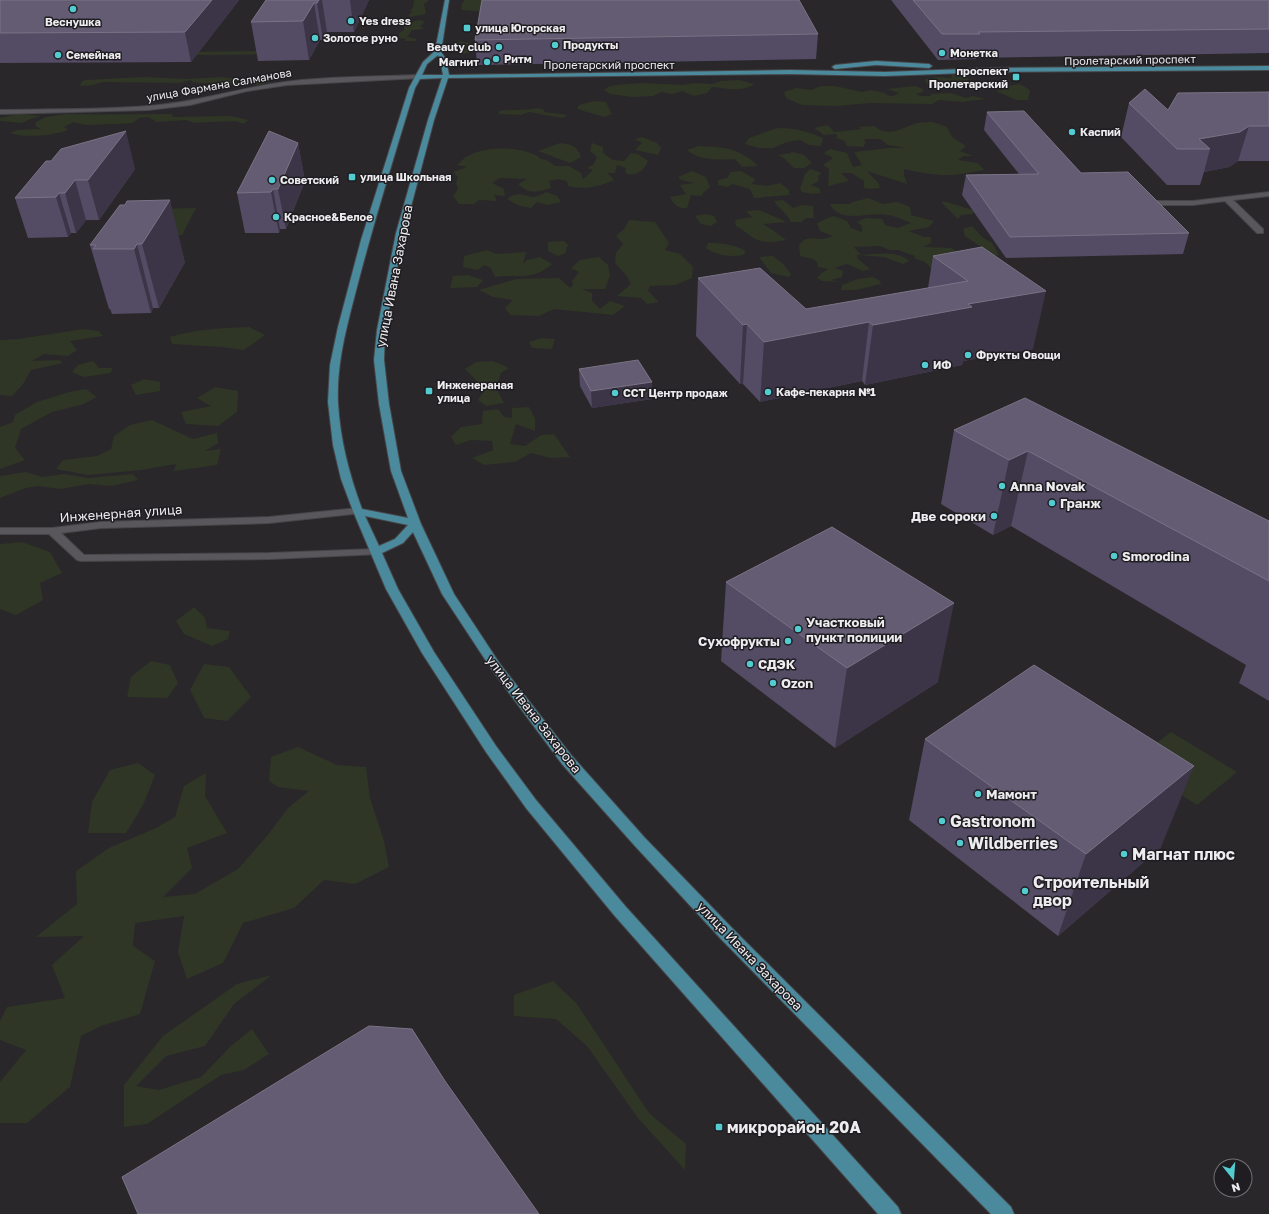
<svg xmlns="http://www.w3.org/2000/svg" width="1269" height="1214" font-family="'Golos Text',sans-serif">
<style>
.green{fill:#2f3626}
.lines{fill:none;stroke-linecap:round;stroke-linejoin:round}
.minor-casing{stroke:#464548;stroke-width:2}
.major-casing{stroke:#464548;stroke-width:2}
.minor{fill:#59575b;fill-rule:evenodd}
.major{fill:#4b8a9c;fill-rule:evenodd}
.wall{fill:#544b64}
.shaded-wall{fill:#3c3547}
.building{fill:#645c73;stroke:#7a7386}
.poi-dot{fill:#52ccd0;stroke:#1f1d21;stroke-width:1.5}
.labels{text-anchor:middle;stroke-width:3;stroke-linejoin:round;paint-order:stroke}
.far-poi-label{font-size:11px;font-weight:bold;fill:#edecee;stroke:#1f1d21;text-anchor:start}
.far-street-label{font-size:11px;fill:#edecee;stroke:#1f1d21}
.street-label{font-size:13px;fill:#edecee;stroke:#1f1d21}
.poi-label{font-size:13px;font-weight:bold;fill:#edecee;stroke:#1f1d21;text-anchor:start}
.near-poi-label{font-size:16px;font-weight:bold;fill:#edecee;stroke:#1f1d21;text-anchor:start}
</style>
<rect width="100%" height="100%" fill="#29272a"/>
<g class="green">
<path d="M414 0H429L424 4 426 14 411 17 408 16 412 12 410 10 413 8Z"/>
<path d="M465 0H488L486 12 462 10 461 5Z"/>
<path d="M419 20 425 22 420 26 424 29 412 30 407 37 417 39 416 41H404L407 39 399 38V33L404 30C404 22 412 22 419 20Z"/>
<path d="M460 41 469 43 474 46 472 52 461 54 454 52 451 44Z"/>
<path d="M315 50 312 54 118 56 121 53Z"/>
<path d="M952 75H963L970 80 952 89 935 87 926 83 925 79 936 77 951 78Z"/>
<path d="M146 77 187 79 220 77 273 82 256 85 201 83 192 82 191 80 179 83 102 82 93 85 80 86 82 81 86 80Z"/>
<path d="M739 80 754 84C743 93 724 88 712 87L707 93 694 96 682 91 672 94 661 92 653 96 632 97 610 94 604 90 610 86 626 84 642 83 683 85 694 83 712 84 721 81Z"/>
<path d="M1020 84 1030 90 1028 100H1016L996 91 1007 86Z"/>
<path d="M821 86H835L862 92 870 90 885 93 887 95 893 96 899 93 887 89 915 86 923 89V92L916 94 920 96H930L932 94 951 93 966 98 973 96 986 99 962 102 939 100 932 104 870 103 836 106 802 105 786 98 784 92 796 88 811 90Z"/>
<path d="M594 101 606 102 612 114 604 117 577 109 579 105Z"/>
<path d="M538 108 545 110 543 112 568 115 562 118 529 112 521 115 499 114V111C512 109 524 111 538 108Z"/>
<path d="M19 114 41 116 30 119 22 123 0 121V118Z"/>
<path d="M66 114C102 115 137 114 172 114L173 117 231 116 248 120 244 124 235 121 194 123 186 120 157 122 148 117 139 118 133 123 115 124 85 125 73 122 64 127 68 130C52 136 26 138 10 133L18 130 41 129 35 126 36 122 46 117Z"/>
<path d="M933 122 947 127 952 137 966 146 960 151 973 156H963L958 160 978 163 984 170C971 172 955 176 941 175 928 174 916 172 904 169V175L907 184 867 171 879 184 880 188 870 189 864 188V181L851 173H841L849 181 828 186 829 169 823 165 833 158 824 153 830 149 847 153 853 167 862 165 854 152 889 148H906L888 145 880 139H863L866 142 863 147 846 146 845 141 836 138 837 134 824 135 814 128 828 125 834 132 862 129 858 127 874 126C889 138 901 128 917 123 922 122 928 122 933 122Z"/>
<path d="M777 128C794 128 807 131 823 138L821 146 809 145 800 140 787 142 773 148H759L745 144 749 138Z"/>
<path d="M642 137 657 143 661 148 658 155 635 150 642 143 635 139Z"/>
<path d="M560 143C571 144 577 146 581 157L570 163 538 151Z"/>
<path d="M592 143 603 147V153L613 160 624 161 631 153 638 154 648 161C645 170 635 178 625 173L626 168 617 165 615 173H608L614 180C599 187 584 190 568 186L567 181 558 179 549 181 551 188C537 192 530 195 518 184L527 179 500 178 492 183 504 189 505 196 494 195 497 201 479 200 474 204H459L453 196 458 189 456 183 458 177 453 172 467 167 457 165C461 161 466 156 472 154 488 146 528 146 541 159L547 160 555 166H569L581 173 583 179 593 170 587 168 594 164 597 157 590 151Z"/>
<path d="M699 146C723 147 740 148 758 166L742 167 735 159C719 160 700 161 687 150Z"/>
<path d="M789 151 804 155 812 163 804 168H794L785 159 778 155 792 153Z"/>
<path d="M810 169 822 173 818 176 819 181 811 185 819 188 821 193 812 194 802 192 800 189 805 174Z"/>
<path d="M692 171 706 177 710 187 703 193 702 196 691 195 687 208C678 209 674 205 670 197L686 194 680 185 694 183 681 180 678 177Z"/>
<path d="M741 171 755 179 752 184 767 186 780 183 789 190V195L754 198 750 189 732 184 728 187 718 185V180L727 178 731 172Z"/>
<path d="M546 192 557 196 561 202 547 205 537 202 531 208 517 205 507 199C517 191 522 195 533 197 537 197 542 194 546 192Z"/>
<path d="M868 198 883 204 897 202 910 207 911 215 934 221 929 227 909 231 924 237H931V243L923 247 951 248 962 254 937 274 925 262 914 258 915 256 898 250H890L880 246 854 247 861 255C876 254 897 250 909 261L903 264 884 257 857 255 858 259 870 269 863 271 847 264 834 268 843 271 842 277 831 280 840 282 822 281 817 278 823 272 828 269 818 267 817 262 813 259 800 256 799 245C805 237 810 238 820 239 824 239 829 237 833 236L820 231 817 223 833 216 847 221 851 228 862 232V226L857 222 866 218 882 219 885 225 898 228 911 223C904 220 895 216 888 215 869 211 840 225 830 204H849L853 202Z"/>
<path d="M783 200 793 208 802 205 813 206 814 218H806L801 222H791C787 213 779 209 774 201Z"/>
<path d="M943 201 973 210V214L961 215 958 219 942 203Z"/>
<path d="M196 208 182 235 136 236 151 209Z"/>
<path d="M759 210 787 222 763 224 774 231 786 240C774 242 762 244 752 237 745 232 744 230 736 226L735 220 752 217 746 211Z"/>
<path d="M705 214 714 216 717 222 711 226 701 224 695 216Z"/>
<path d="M629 220 655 222 669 243 665 250 680 254 693 267 692 278 675 285 650 286 648 291 659 302 647 304 641 298 617 296 631 284 626 275 615 263 616 253 623 244 616 236 624 229Z"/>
<path d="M972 226 982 237 992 243 999 255 985 258 974 255 981 247 965 236 963 229Z"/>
<path d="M564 241 568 245 565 253 558 256 548 251V242Z"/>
<path d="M708 243C721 243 734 244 746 251L743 255C729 257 718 256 706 248Z"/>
<path d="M487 250 496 254 526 252 523 264 527 260 540 257 552 264C533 281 519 274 495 277L491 268 484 265 478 270 463 267 464 256Z"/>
<path d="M773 256 783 264 791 274 789 277 771 273 759 257Z"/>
<path d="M599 257 608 265 610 275 605 289H582L592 293V301L600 309 610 301 625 306 613 315 554 309 539 316 510 315 505 308 513 300 493 297 479 290 516 279 559 278 570 288 573 285 572 281 579 272 571 268 580 260Z"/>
<path d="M468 275 483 280 477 287 450 288 453 276Z"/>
<path d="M873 277 880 281 881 284 856 290H841L842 285 858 279Z"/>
<path d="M249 327 265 335 244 350 222 347 172 344 170 337C196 329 222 328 249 327Z"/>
<path d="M83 329 99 331 103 336 70 341 77 350 68 356 44 354 32 361 59 360 63 363 31 370 23 384 12 396 0 395V340L19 339Z"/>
<path d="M542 338 555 339 552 349 532 348 529 342Z"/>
<path d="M93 361 99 368H113L110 373 84 377 72 372 78 365Z"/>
<path d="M493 361 509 368 501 373 496 388 504 403 486 406 478 400 485 389 465 369 476 362Z"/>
<path d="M144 379 160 382V391L136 395 131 385Z"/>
<path d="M215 387 238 391 237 412 218 426 186 424 181 412 211 406 197 398Z"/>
<path d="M86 389 97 397 81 405 52 412 21 429 15 448 25 460 0 469V427L13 422 15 415 37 402 69 392Z"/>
<path d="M529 407 535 418V431L516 424 510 444 525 446 541 435 554 434 570 457 551 458 531 453 515 462 484 465 472 458 493 450 492 441 471 440 456 445 451 437 461 427 482 424 483 411 498 409 504 417 512 418V408Z"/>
<path d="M152 420 193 439 217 433 218 443 205 451 221 449 217 465 174 471 176 464 141 470 88 475 56 469 63 460 97 456 111 449 114 436 130 425Z"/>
<path d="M26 472 42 477 64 474 89 478 133 474 138 480 111 486 88 484 61 489 38 486 26 488 0 498V476Z"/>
<path d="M22 542 50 552 62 573 40 583 43 600 16 615 0 609V544Z"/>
<path d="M194 607 205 618 207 628 230 631 228 639 212 646 184 634 176 621Z"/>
<path d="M151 661 170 665 178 683 167 698 127 697 131 677Z"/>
<path d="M204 664 229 667 251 697 227 721 204 718 190 690Z"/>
<path d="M1171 732 1237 772 1197 805 1131 763Z"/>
<path d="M298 747 337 765 366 767 370 798 384 841 389 867 355 884 324 880 294 908 243 923 223 963 187 979 178 952 184 916 135 923 133 946 155 961 140 1014 101 1026 81 1036 70 1087 27 1123H0V1082L26 1050 0 1040V1021L7 1007 65 998 52 965 84 936 36 937 77 904 76 871 109 848 156 828 175 817 184 786 206 773 205 796 227 833 187 848 192 868 163 897 195 894 238 869 267 836 288 808 309 791 278 787 269 781 271 757Z"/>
<path d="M138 763 155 775 143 805 126 833H88L92 802 110 770Z"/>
<path d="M272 975 234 1004 205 1046 166 1056 136 1086 159 1090 201 1077 231 1046 252 1029 269 1054 244 1070 221 1075 147 1124 124 1127V1085L163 1036 237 984Z"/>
<path d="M553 981 577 1004 649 1113 686 1144 685 1170 638 1118 587 1046 556 1019 514 1016V995Z"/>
</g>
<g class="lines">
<g class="minor-casing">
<g id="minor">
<path d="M418 75 420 76V78L287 85 247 91 190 105 148 110 0 114V110C49 109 99 110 148 106 195 103 239 88 285 82 329 76 374 77 418 75Z"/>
<path d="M1269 192V196L1233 200 1263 229V233H1257L1225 201 1193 205H1154L1150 203 1154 201H1193Z"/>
<path d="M358 508 362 509 363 511 362 513 269 523 101 528 61 533 84 555 270 553 376 549 380 550 382 552 380 554 270 559 81 561 77 560 49 534H0V528H52L101 522 269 517Z"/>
</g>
</g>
<g class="major-casing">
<g id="major">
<path d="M445 0H449L441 52 446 59 449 75 790 70 885 72 992 68 1269 66V70L992 72 885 76 790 74 448 78 434 120 404 233 385 330 384 360 389 404 401 471 421 524 454 594 500 664 572 756 645 838 733 929 1011 1207 1014 1214H991L721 939 635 846 562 764 492 670 442 594 413 532 403 543 382 553 398 589 434 652 496 746 536 800 626 907 898 1207 901 1214H878L614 915 526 808 486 752 422 653 386 589 353 511 341 479 333 445 328 402 330 365 338 327 361 240 409 88 423 62 435 51ZM438 55 440 59 443 75H422L427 64ZM442 78 428 120 396 233 377 330 374 360 379 404 391 471 408 518 362 509C349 474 340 439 338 403 336 362 348 322 358 283 375 218 395 153 415 88L420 79ZM365 516 408 525 395 539 379 546Z"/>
<path d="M876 61 929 64 932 66 929 68 876 65 835 69 832 67 835 65Z"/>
</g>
</g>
<use href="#minor" class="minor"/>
<use href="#major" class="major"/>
</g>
<g class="wall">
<path d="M0 0H239L191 62 0 63Z"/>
<path d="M266 0H369L354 32H327L323 40H320L309 60 258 61 251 22Z"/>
<path d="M891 0H1269V53L976 58V59L938 60Z"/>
<path d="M818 34 816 59 477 65 475 40Z"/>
<path d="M1269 92V161H1238L1229 167 1204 172 1200 185H1167L1121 137 1129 103 1168 110Z"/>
<path d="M987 112 1081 173 1189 233 1183 254 1006 258 962 195 966 175 1019 174 984 130Z"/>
<path d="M298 143 305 181 286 229H280L279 233H245L237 193Z"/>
<path d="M51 161 135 169 99 220H86L76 233H71L68 237 28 238 15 198Z"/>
<path d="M120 205 185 262 159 308H153L151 313 112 314 110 309H109L90 245Z"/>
<path d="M982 247 1033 349 963 361 962 365 865 385 862 381 760 402 743 384H740L696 336 698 278 806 309 928 288 933 256Z"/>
<path d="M579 369 652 382V399L592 408 580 386Z"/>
<path d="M954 430 1269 521V701L1239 683 1246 665 1011 526 993 535 941 504Z"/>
<path d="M726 582 938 682 835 748 721 661Z"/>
<path d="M925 739 1161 847 1058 936 909 820Z"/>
</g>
<g class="shaded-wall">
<path d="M212 0H239L191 62 185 32Z"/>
<path d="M319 0H322L327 32 323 40 317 3Z"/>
<path d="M350 0H369L354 32Z"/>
<path d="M314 3 320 40 309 60 303 21Z"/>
<path d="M1249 126 1238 161 1229 167 1204 172 1210 149 1199 139Z"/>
<path d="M126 131 135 169 99 220 88 180Z"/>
<path d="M298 143 305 181 286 229 278 189Z"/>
<path d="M75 180 86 220 76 233 65 193Z"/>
<path d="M273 189 280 229 279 233 271 192Z"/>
<path d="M59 193 71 233 68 237 56 197Z"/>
<path d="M170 200 185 262 159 308 142 244Z"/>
<path d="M137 244 153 308 151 313 134 249Z"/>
<path d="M1046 291 1033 349 963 361 962 365 865 385 873 325 968 304Z"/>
<path d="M869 322 862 381 760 402 764 342Z"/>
<path d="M747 324 743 384H740L743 325Z"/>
<path d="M652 382V399L592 408 591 391Z"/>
<path d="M1028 451 1011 526 993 535 1009 460Z"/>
<path d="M954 603 938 682 835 748 847 668Z"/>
<path d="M1194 766 1161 847 1058 936 1086 854Z"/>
</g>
<g class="building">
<path d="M0 0H212L185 32 0 33Z"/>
<path d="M266 0H319L317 3H314L303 21 251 22Z"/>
<path d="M482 0H799L818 34 475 40Z"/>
<path d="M913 0H1269V29L978 32 980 34H942Z"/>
<path d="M1145 89 1168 110 1178 93 1269 92V126H1249L1240 132 1199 139 1210 149H1177L1129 103Z"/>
<path d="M1024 111 1081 173 1128 172 1189 233 1010 237 966 175 1039 174 987 112Z"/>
<path d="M126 131 88 180H75L65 193H59L56 197 15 198 46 161H51L61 149Z"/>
<path d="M269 131 298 143 278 189H273L271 192 237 193Z"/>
<path d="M170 200 142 244H137L134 249H93L96 245H90L120 205H125L127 201Z"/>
<path d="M982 247 1046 291 968 304 972 307 873 325 869 322 764 342 747 324 743 325 698 278 760 268 806 309 968 281 933 256Z"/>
<path d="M638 360 652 382 591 391 579 369Z"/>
<path d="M1025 398 1269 521V581L1028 451 1009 460 954 430Z"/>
<path d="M832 527 954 603 847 668 726 582Z"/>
<path d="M1034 665 1194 766 1086 854 925 739Z"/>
<path d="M369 1026 412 1029 445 1081 539 1214H138L122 1177Z"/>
</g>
<g class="poi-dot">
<circle cx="73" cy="9" r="4"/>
<circle cx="351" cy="21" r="4"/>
<rect x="463" y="24" width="8" height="8" rx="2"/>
<circle cx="315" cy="38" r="4"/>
<circle cx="555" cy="45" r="4"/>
<circle cx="499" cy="47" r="4"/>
<circle cx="942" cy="53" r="4"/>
<circle cx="58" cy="55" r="4"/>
<circle cx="496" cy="59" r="4"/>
<circle cx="487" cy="62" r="4"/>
<rect x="1012" y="73" width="8" height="8" rx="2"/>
<circle cx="1072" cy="132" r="4"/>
<rect x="348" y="173" width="8" height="8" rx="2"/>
<circle cx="272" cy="180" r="4"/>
<circle cx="276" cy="217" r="4"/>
<circle cx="968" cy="355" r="4"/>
<circle cx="925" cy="365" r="4"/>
<rect x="425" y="387" width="8" height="8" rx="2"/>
<circle cx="768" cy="392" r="4"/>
<circle cx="615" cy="393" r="4"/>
<circle cx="1002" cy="486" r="4"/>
<circle cx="1052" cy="503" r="4"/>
<circle cx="994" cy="516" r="4"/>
<circle cx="1114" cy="556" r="4"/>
<circle cx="798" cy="629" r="4"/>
<circle cx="788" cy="641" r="4"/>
<circle cx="750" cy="664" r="4"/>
<circle cx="773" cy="683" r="4"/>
<circle cx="978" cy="794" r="4"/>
<circle cx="942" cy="821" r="4"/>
<circle cx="960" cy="843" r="4"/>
<circle cx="1124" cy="854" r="4"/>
<circle cx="1025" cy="891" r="4"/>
<rect x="715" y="1123" width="8" height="8" rx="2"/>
</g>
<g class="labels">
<g class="far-poi-label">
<text x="359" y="25">Yes dress</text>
<text x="73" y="26" text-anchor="middle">Веснушка</text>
<text x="475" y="32">улица Югорская</text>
<text x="323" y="42">Золотое руно</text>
<text x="563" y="49">Продукты</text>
<text x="491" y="51" text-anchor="end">Beauty club</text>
<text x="950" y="57">Монетка</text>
<text x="66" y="59">Семейная</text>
<text x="504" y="63">Ритм</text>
<text x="479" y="66" text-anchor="end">Магнит</text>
<text x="1008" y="75" text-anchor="end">проспект<tspan x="1008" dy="13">Пролетарский</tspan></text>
<text x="1080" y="136">Каспий</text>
<text x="360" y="181">улица Школьная</text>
<text x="280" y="184">Советский</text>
<text x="284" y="221">Красное&amp;Белое</text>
<text x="976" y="359">Фрукты Овощи</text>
<text x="933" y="369">ИФ</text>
<text x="437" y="389">Инженераная<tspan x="437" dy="13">улица</tspan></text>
<text x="776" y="396">Кафе-пекарня №1</text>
<text x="623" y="397">CCТ Центр продаж</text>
</g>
<g class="far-street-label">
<text transform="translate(1130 60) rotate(-1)" y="4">Пролетарский проспект</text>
<text x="609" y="69">Пролетарский проспект</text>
<text transform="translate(219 85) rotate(-10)" y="4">улица Фармана Салманова</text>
</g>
<g class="street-label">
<text transform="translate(394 276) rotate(-79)" y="5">улица Ивана Захарова</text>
<text transform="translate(121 513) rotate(-4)" y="5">Инженерная улица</text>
<text transform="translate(534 714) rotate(52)" y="5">улица Ивана Захарова</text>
<text transform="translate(750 956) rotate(46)" y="5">улица Ивана Захарова</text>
</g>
<g class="poi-label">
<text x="1010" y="491">Anna Novak</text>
<text x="1060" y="508">Гранж</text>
<text x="986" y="521" text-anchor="end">Две сороки</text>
<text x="1122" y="561">Smorodina</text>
<text x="806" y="627">Участковый<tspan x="806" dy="15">пункт полиции</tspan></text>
<text x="780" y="646" text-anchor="end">Сухофрукты</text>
<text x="758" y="669">СДЭК</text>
<text x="781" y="688">Ozon</text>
<text x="986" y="799">Мамонт</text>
</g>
<g class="near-poi-label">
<text x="950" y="827">Gastronom</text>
<text x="968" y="849">Wildberries</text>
<text x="1132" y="860">Магнат плюс</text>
<text x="1033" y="888">Строительный<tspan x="1033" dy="18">двор</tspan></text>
<text x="727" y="1133">микрорайон 20А</text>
</g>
</g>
<g transform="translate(1233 1178) rotate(163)"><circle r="19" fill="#1f1d21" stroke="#717073"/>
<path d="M0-3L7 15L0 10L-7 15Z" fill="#52ccd0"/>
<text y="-6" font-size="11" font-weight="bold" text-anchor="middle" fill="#edecee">N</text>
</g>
</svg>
